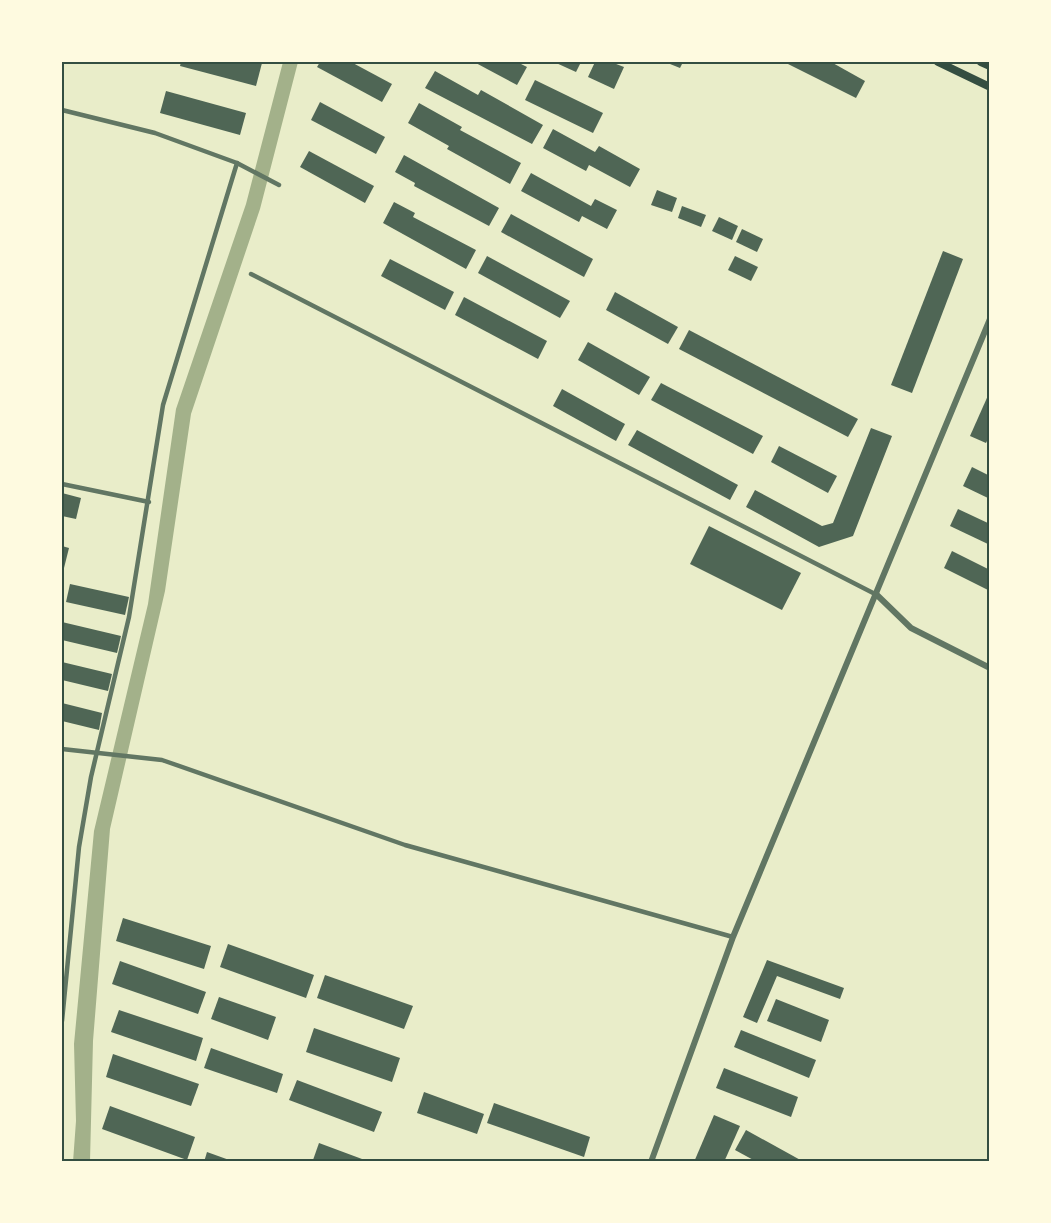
<svg xmlns="http://www.w3.org/2000/svg" width="1051" height="1223" font-family="'Public Sans',sans-serif">
<style>
.water{fill:#a3b18a}
.building{fill:#4f6655}
.lines{fill:none;stroke-linecap:round;stroke-linejoin:round}
.service{stroke:#617663;stroke-width:2}
.minor{stroke:#617663;stroke-width:4.5}
.tertiary{stroke:#617663;stroke-width:6}
.primary{stroke:#344e41;stroke-width:8}
.neatline{fill:none;stroke:#344e41;stroke-width:2}
</style>
<rect width="100%" height="100%" fill="#e9edc9"/>
<path class="water" d="M283 62H298L260 209 191 414 165 591 110 829 93 1041 90 1161 73 1162 76 1121 74 1044 94 831 148 604 176 409 246 204Z"/>
<g class="building">
<path d="M181 62H256L262 63 256 86 180 66Z"/>
<path d="M320 62H351L392 84 382 102 317 67Z"/>
<path d="M474 62H517L527 67 517 85Z"/>
<path d="M554 62H581L576 72Z"/>
<path d="M595 62H611L624 67 614 89 588 77Z"/>
<path d="M665 62H683L680 68Z"/>
<path d="M784 62H831L865 81 856 98Z"/>
<path d="M435 71 478 95 481 90 543 125 532 144 425 88Z"/>
<path d="M535 80 603 113 593 133 525 100Z"/>
<path d="M166 91 246 113 240 135 160 113Z"/>
<path d="M320 102 385 137 376 154 311 120Z"/>
<path d="M419 103 462 127 460 130 521 163 510 184 447 149 449 146 408 123Z"/>
<path d="M553 129 595 152 599 146 640 169 630 187 589 165 586 171 543 148Z"/>
<path d="M309 151 374 186 365 203 300 167Z"/>
<path d="M404 155 499 208 489 226 414 186 415 183 395 172Z"/>
<path d="M531 173 591 206 595 199 617 210 607 229 582 216 579 222 521 191Z"/>
<path d="M657 190 677 198 672 212 651 205Z"/>
<path d="M394 202 415 213 413 217 476 250 466 269 383 223Z"/>
<path d="M682 206 706 215 701 227 678 218Z"/>
<path d="M511 214 593 259 584 277 501 232Z"/>
<path d="M719 217 738 226 732 240 712 231Z"/>
<path d="M742 229 763 239 757 252 736 242Z"/>
<path d="M943 251 963 259 912 393 891 385Z"/>
<path d="M487 256 570 301 560 318 478 273Z"/>
<path d="M735 256 758 267 751 281 728 270Z"/>
<path d="M390 259 454 292 445 310 381 276Z"/>
<path d="M615 292 678 327 668 344 606 310Z"/>
<path d="M464 297 547 341 538 359 455 315Z"/>
<path d="M689 330 858 419 848 437 679 349Z"/>
<path d="M588 342 650 377 639 395 578 360Z"/>
<path d="M661 383 763 436 753 454 651 400Z"/>
<path d="M562 389 625 424 616 441 553 406Z"/>
<path d="M990 391V435L986 443 970 436Z"/>
<path d="M871 428 892 436 853 536 819 547 746 507 755 490 822 526 833 523Z"/>
<path d="M637 430 738 485 730 500 628 445Z"/>
<path d="M779 446 837 476 828 493 771 462Z"/>
<path d="M972 467 990 476V499L963 486Z"/>
<path d="M62 493 81 498 76 519 62 516Z"/>
<path d="M958 509 990 524V545L950 526Z"/>
<path d="M709 526 801 573 782 610 690 564Z"/>
<path d="M62 546 69 548 64 568 62 567Z"/>
<path d="M952 551 990 570V591L944 568Z"/>
<path d="M70 584 129 597 125 615 66 602Z"/>
<path d="M62 622 121 636 117 653 62 640Z"/>
<path d="M62 662 112 674 108 691 62 680Z"/>
<path d="M62 703 102 713 99 730 62 721Z"/>
<path d="M123 918 211 946 204 969 116 941Z"/>
<path d="M228 944 314 975 306 998 220 967Z"/>
<path d="M767 960 844 988 840 999 777 976 757 1023 743 1017Z"/>
<path d="M120 961 206 992 198 1014 112 984Z"/>
<path d="M325 975 413 1006 404 1029 317 998Z"/>
<path d="M219 997 276 1017 268 1040 211 1019Z"/>
<path d="M776 999 829 1020 821 1042 767 1021Z"/>
<path d="M119 1010 203 1038 196 1061 111 1032Z"/>
<path d="M314 1028 400 1058 392 1082 306 1052Z"/>
<path d="M741 1030 816 1060 809 1078 734 1047Z"/>
<path d="M211 1048 283 1074 277 1093 204 1068Z"/>
<path d="M113 1054 199 1084 191 1106 106 1077Z"/>
<path d="M724 1068 798 1097 791 1117 716 1088Z"/>
<path d="M297 1080 382 1112 374 1132 289 1100Z"/>
<path d="M424 1092 484 1114 477 1134 417 1113Z"/>
<path d="M494 1103 590 1137 584 1157 487 1123Z"/>
<path d="M110 1106 195 1137 187 1160 102 1129Z"/>
<path d="M714 1115 740 1126 724 1162H694Z"/>
<path d="M746 1130 804 1162H757L735 1150Z"/>
<path d="M319 1143 362 1159 361 1162 313 1160Z"/>
<path d="M207 1152 232 1161V1162H204Z"/>
</g>
<g class="lines">
<path class="service" d="M543 63 544 62"/>
<g class="minor">
<path d="M62 110 155 133 237 163 279 185"/>
<path d="M251 274 877 595"/>
<path d="M62 484 149 502"/>
<path d="M62 749 162 760 405 845 733 937"/>
<path d="M62 1021 79 847 91 777 129 617 163 405 237 163"/>
</g>
<g class="tertiary">
<path d="M877 595 911 628 990 668"/>
<path d="M651 1162 733 937 990 319"/>
</g>
<g class="primary">
<path d="M938 62 990 87"/>
<path d="M981 62 990 66"/>
</g>
</g>
<rect width="1051" height="1223" fill="none" stroke="#fefae0" stroke-width="126"/>
<rect x="63" y="63" width="925" height="1097" class="neatline"/>
</svg>
